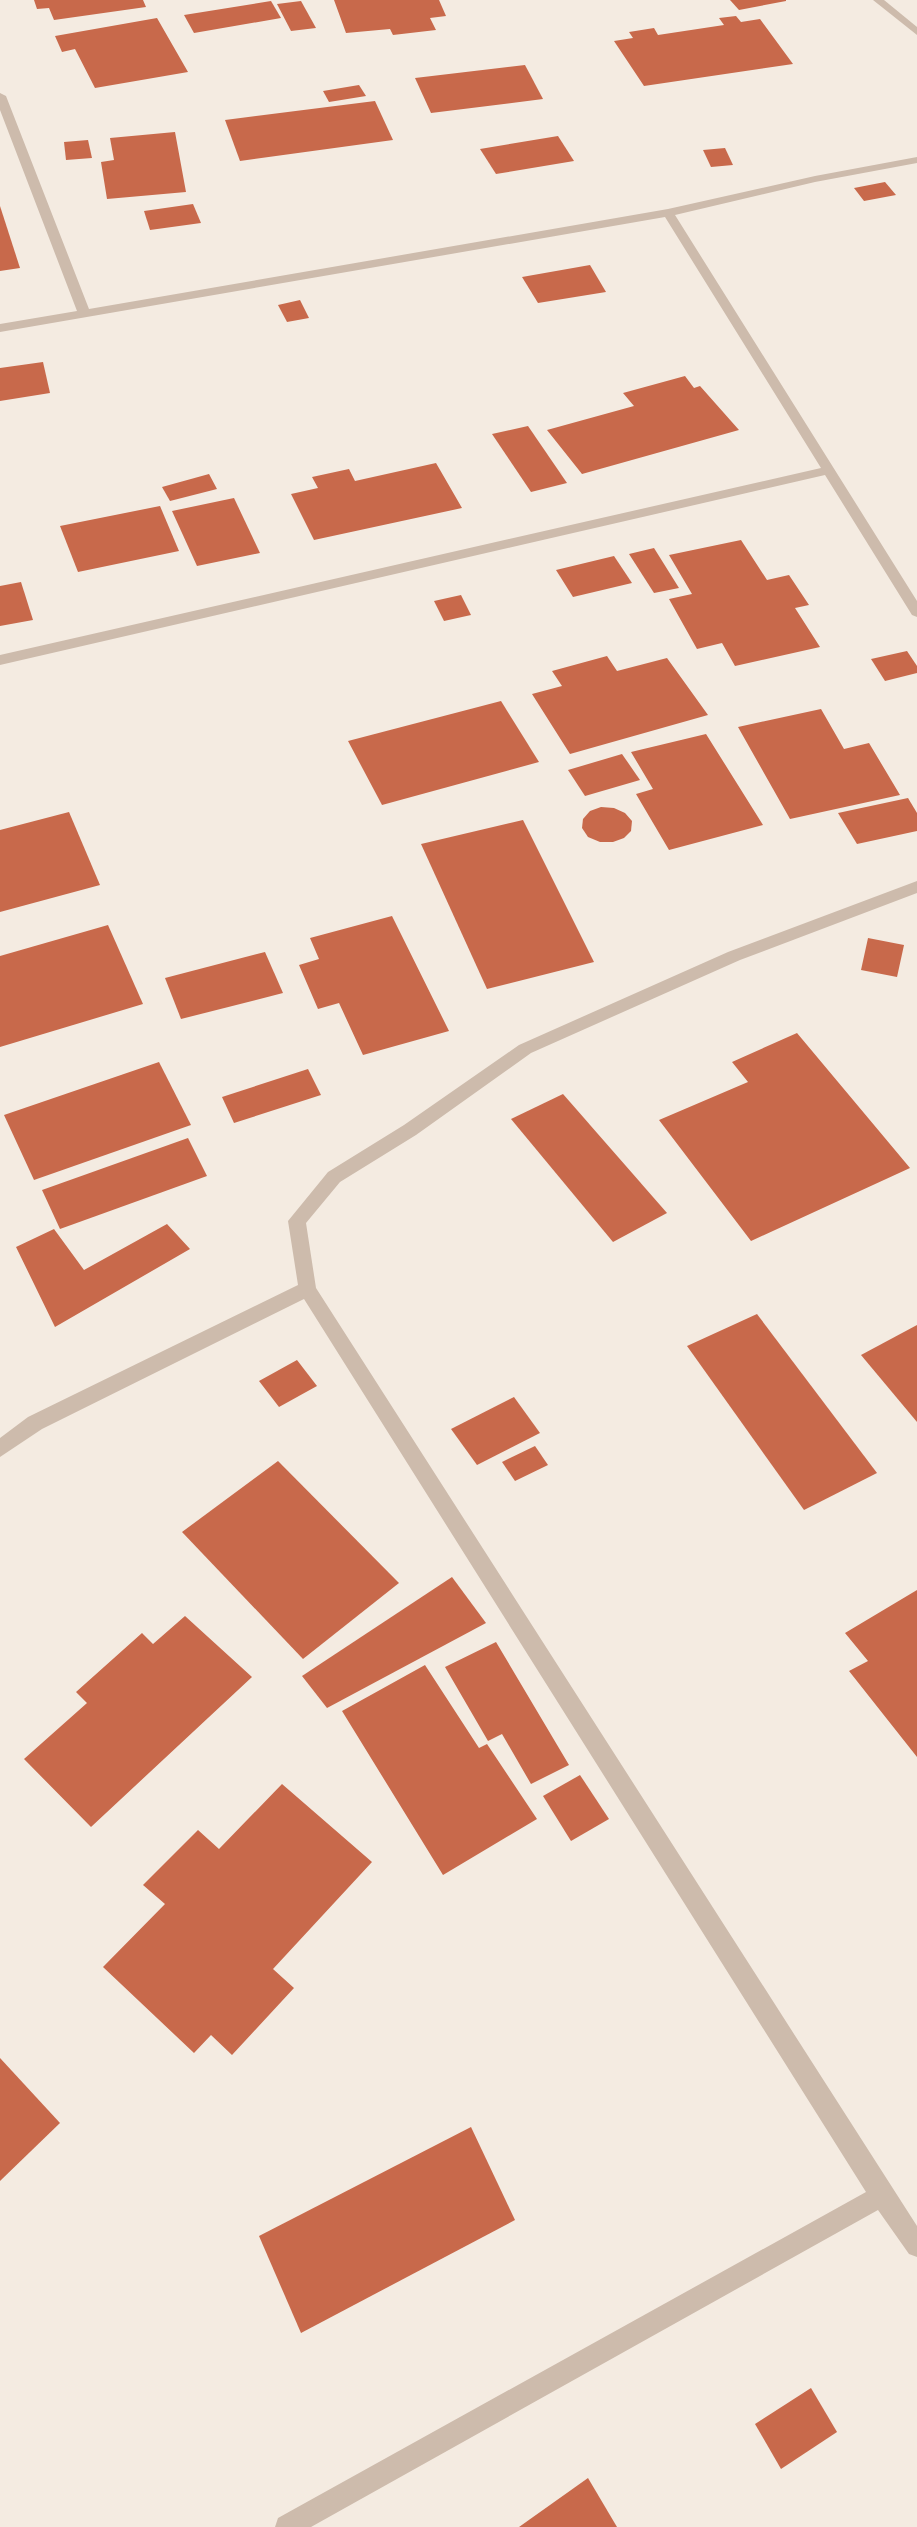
<svg xmlns="http://www.w3.org/2000/svg" width="917" height="2527" font-family="'IBM Plex Sans',sans-serif">
<style>
.building{fill:#c8694b}
.lines{fill:none;stroke-linecap:round;stroke-linejoin:round}
.street{fill:#cdbbac;fill-rule:evenodd}
</style>
<rect width="100%" height="100%" fill="#f4ebe1"/>
<g class="building">
<path d="M34 0H143L146 7 54 20 49 8 37 9Z"/>
<path d="M334 0H439L446 16 430 18 436 30 393 35 390 29 346 33Z"/>
<path d="M730 0H786V1L739 10Z"/>
<path d="M271 1 281 18 194 33 184 15Z"/>
<path d="M301 1 316 28 291 31 277 4Z"/>
<path d="M736 16 741 22 760 19 793 64 644 86 614 41 633 38 629 32 654 28 658 35 724 25 719 18Z"/>
<path d="M157 18 188 72 95 88 75 49 62 52 55 36Z"/>
<path d="M525 65 543 99 431 113 415 78Z"/>
<path d="M359 85 366 96 329 102 323 91Z"/>
<path d="M375 101 393 140 240 161 225 120Z"/>
<path d="M175 132 186 192 107 199 101 162 114 160 110 138Z"/>
<path d="M558 136 574 161 496 174 480 149Z"/>
<path d="M88 140 92 158 66 160 64 142Z"/>
<path d="M725 148 733 165 711 167 703 150Z"/>
<path d="M885 182 896 195 864 201 854 188Z"/>
<path d="M193 204 201 223 150 230 144 211Z"/>
<path d="M0 206 20 268 0 271Z"/>
<path d="M590 265 606 292 538 303 522 277Z"/>
<path d="M300 300 309 318 287 322 278 305Z"/>
<path d="M43 362 50 393 0 401V368Z"/>
<path d="M685 376 694 388 700 386 739 430 582 474 547 430 634 406 623 393Z"/>
<path d="M528 426 567 483 531 492 492 434Z"/>
<path d="M436 463 462 508 314 540 291 494 318 488 312 477 349 469 355 481Z"/>
<path d="M209 474 217 489 170 501 162 487Z"/>
<path d="M234 498 260 553 197 566 172 511Z"/>
<path d="M160 506 179 551 78 572 60 526Z"/>
<path d="M741 540 767 580 789 575 809 605 795 608 820 647 735 666 722 643 697 649 669 599 692 594 669 555Z"/>
<path d="M654 548 679 588 654 593 629 554Z"/>
<path d="M614 556 632 583 573 597 556 570Z"/>
<path d="M21 582 33 620 0 626V586Z"/>
<path d="M461 595 471 615 444 621 434 601Z"/>
<path d="M907 651 917 666V673L885 681 871 659Z"/>
<path d="M607 656 617 671 667 658 708 715 570 754 532 694 562 686 552 671Z"/>
<path d="M501 701 539 762 382 805 348 741Z"/>
<path d="M821 709 844 749 869 743 900 795 790 819 738 727Z"/>
<path d="M706 734 763 825 669 850 636 794 653 789 631 752Z"/>
<path d="M622 754 640 780 585 796 568 770Z"/>
<path d="M908 798 917 813V831L857 844 838 813Z"/>
<path d="M601 807 614 808 625 813 632 821 631 831 624 838 613 842H600L588 837 582 828 583 819 590 811Z"/>
<path d="M69 812 100 885 0 912V830Z"/>
<path d="M523 820 594 962 487 989 421 844Z"/>
<path d="M392 916 449 1031 363 1055 339 1003 318 1009 299 965 319 959 310 938Z"/>
<path d="M108 925 143 1004 0 1047V956Z"/>
<path d="M868 938 904 945 897 977 861 970Z"/>
<path d="M265 952 283 993 181 1019 165 978Z"/>
<path d="M797 1033 910 1168 751 1241 659 1120 748 1082 732 1062Z"/>
<path d="M159 1062 191 1125 34 1180 4 1115Z"/>
<path d="M308 1069 321 1095 234 1123 222 1097Z"/>
<path d="M563 1094 667 1213 613 1242 511 1119Z"/>
<path d="M188 1138 207 1176 60 1229 42 1190Z"/>
<path d="M167 1224 190 1249 55 1327 16 1247 54 1229 84 1270Z"/>
<path d="M757 1314 877 1473 804 1510 687 1346Z"/>
<path d="M917 1325V1422L861 1355Z"/>
<path d="M297 1360 317 1386 279 1407 259 1381Z"/>
<path d="M514 1397 540 1433 477 1465 451 1429Z"/>
<path d="M535 1446 548 1465 515 1481 502 1462Z"/>
<path d="M278 1461 399 1583 303 1659 182 1532Z"/>
<path d="M452 1577 486 1623 327 1708 302 1676Z"/>
<path d="M917 1590V1757L849 1671 868 1661 845 1633Z"/>
<path d="M185 1616 252 1677 91 1827 24 1759 87 1703 76 1692 142 1633 153 1644Z"/>
<path d="M496 1642 569 1765 531 1784 502 1734 488 1741 445 1667Z"/>
<path d="M425 1665 479 1748 487 1744 537 1819 443 1875 342 1711Z"/>
<path d="M580 1775 609 1819 571 1841 543 1796Z"/>
<path d="M282 1784 372 1862 273 1969 294 1988 232 2055 211 2035 194 2053 103 1967 165 1904 143 1885 198 1830 219 1849Z"/>
<path d="M0 2058 60 2123 0 2181Z"/>
<path d="M471 2127 515 2220 301 2333 259 2236Z"/>
<path d="M811 2388 837 2432 781 2469 755 2424Z"/>
<path d="M588 2478 617 2527H519Z"/>
</g>
<g class="lines">
<g class="street">
<path d="M873 0H884L917 27V35Z"/>
<path d="M0 93 6 96 89 309 668 209 815 176 917 157V163L815 182 675 215 917 601V617L912 615 825 475 0 665V655L821 468 665 217 0 332V324L77 311 0 110Z"/>
<path d="M917 881V893L740 960 531 1053 416 1135 340 1182 306 1223 316 1288 917 2226V2257L909 2254 878 2210 311 2527H275L278 2518 866 2192 304 1299 42 1429 0 1457V1438L28 1417 298 1285 288 1221 328 1172 404 1125 519 1045 728 952Z"/>
</g>
</g>
</svg>
